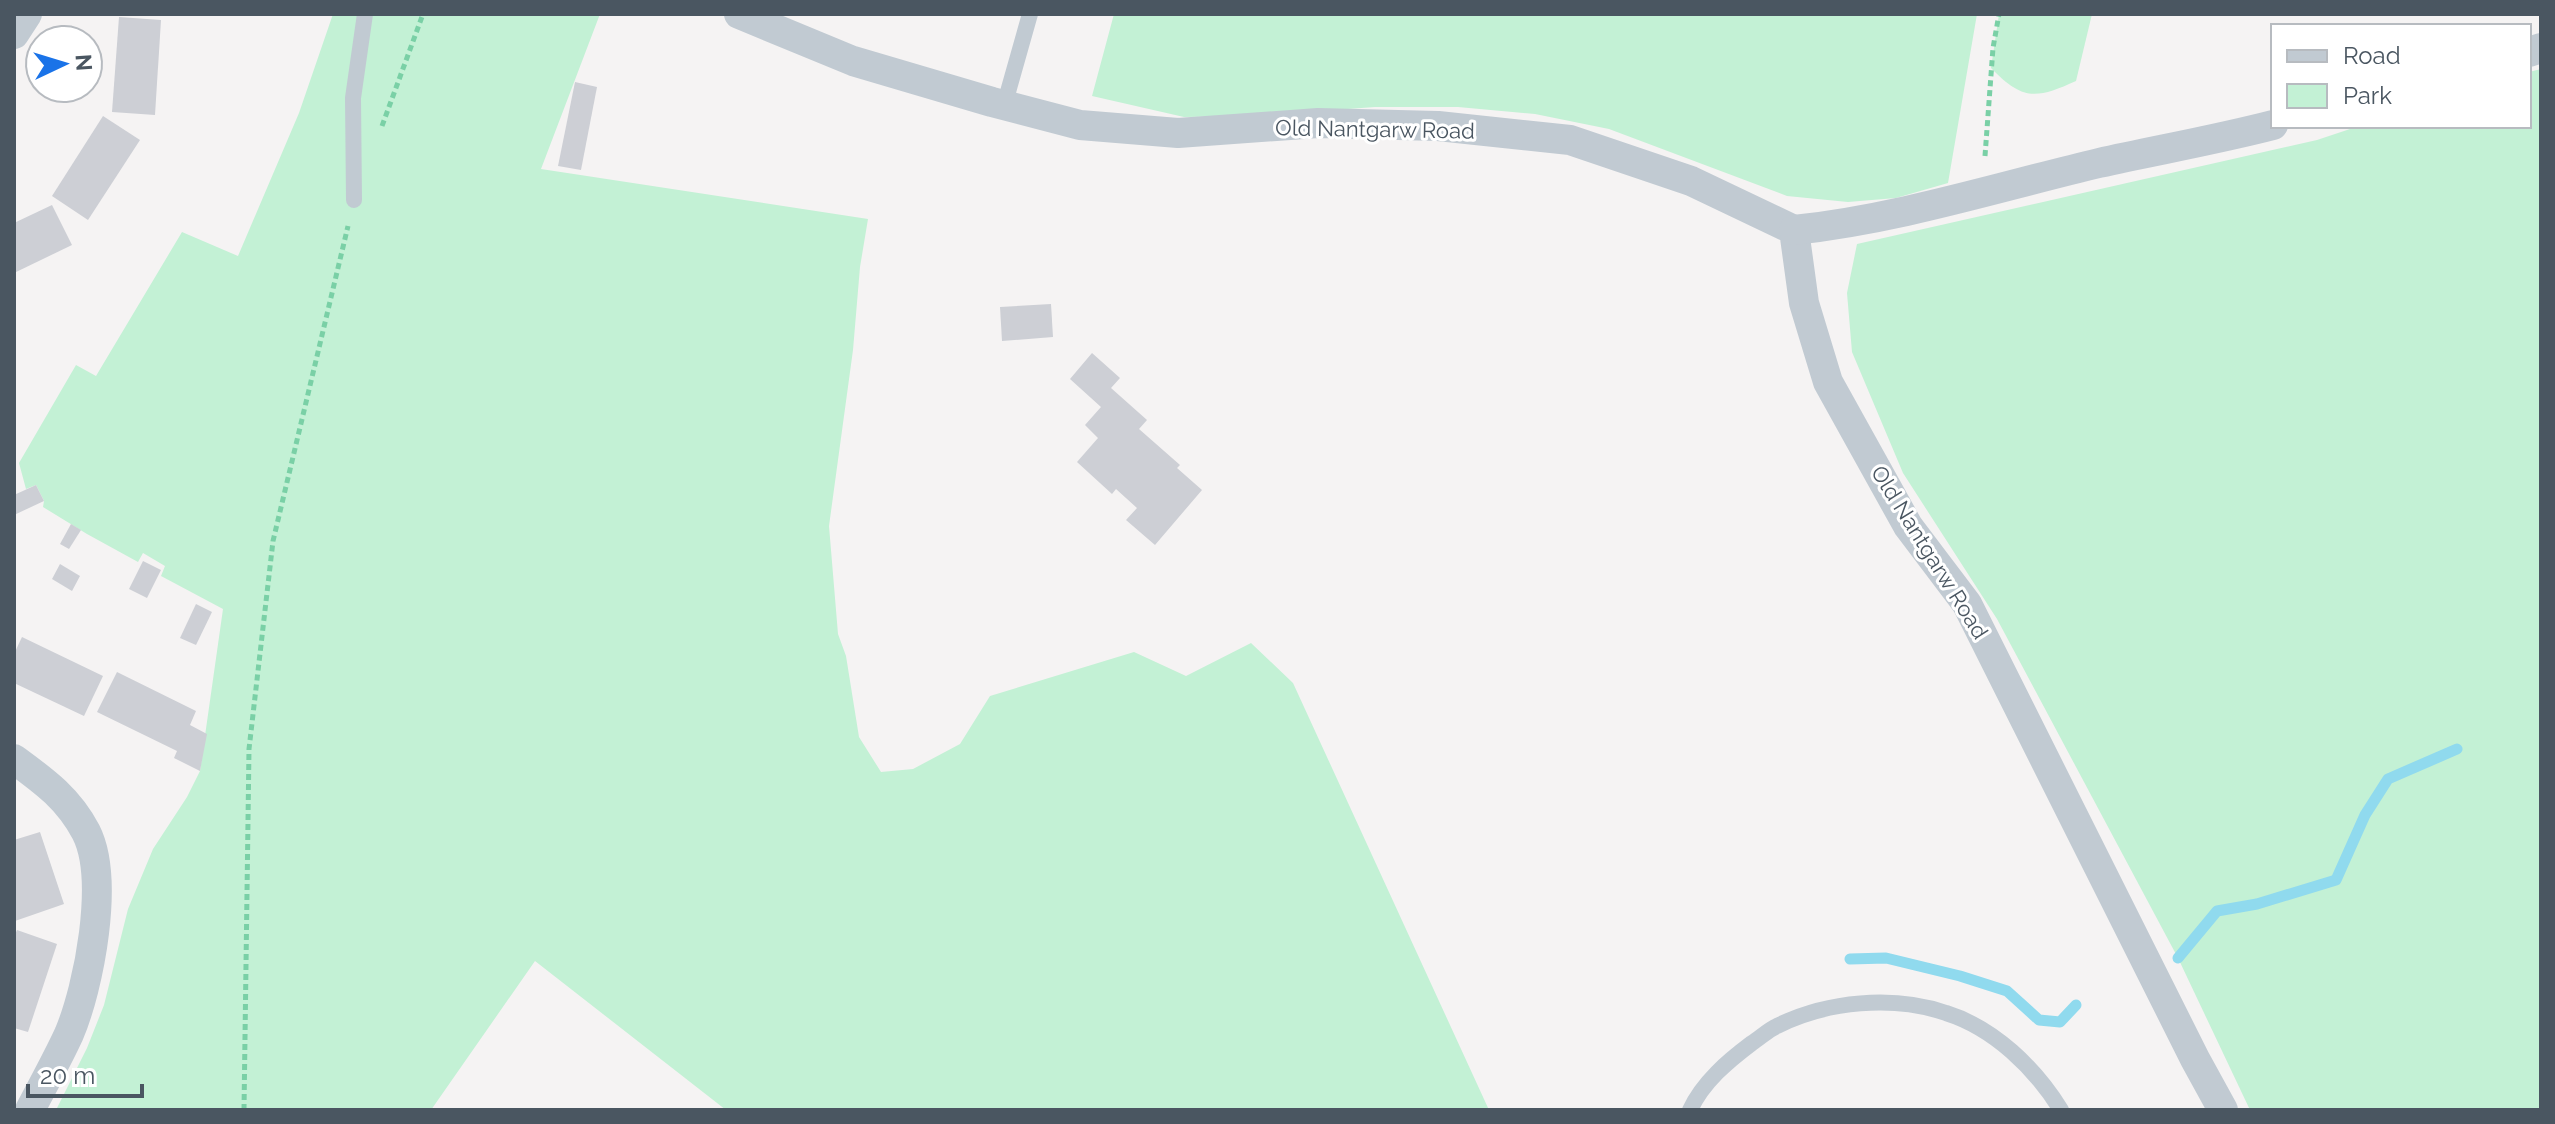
<svg xmlns="http://www.w3.org/2000/svg" width="2555" height="1124" font-family="Raleway,sans-serif">
<style>
.green{fill:#c3f1d5}
.lines{fill:none;stroke-linecap:round;stroke-linejoin:round}
.stream{stroke:#90daee;stroke-width:11}
.building{fill:#cdcfd5}
.path{stroke:#7ad0a6;stroke-width:5;stroke-dasharray:6 4;stroke-linecap:butt}
.service{stroke:#c1cad2;stroke-width:16}
.minor{stroke:#c1cad2;stroke-width:30}
.labels{text-anchor:middle;stroke-width:6;stroke-linejoin:round;paint-order:stroke}
.street-label{font-size:22px;fill:#4a5661;stroke:#fff}
</style>
<rect width="100%" height="100%" fill="#f5f3f3"/>
<g class="green">
<path d="M333 14H600L541 169 868 219 860 267 853 350 829 526 838 634 846 656 859 737 881 772 913 769 960 744 990 696 1134 652 1186 676 1251 643 1293 683 1489 1110H726L535 961 431 1110H56L87 1048 104 1005 128 909 153 849 187 797 200 771 223 609 161 576 165 566 143 553 138 562 87 534 43 507 44 501 36 485 26 489 19 463 76 365 96 376 182 232 238 256 299 113Z"/>
<path d="M1114 14H1977L1948 183 1896 198 1848 202 1787 196 1609 129 1535 114 1458 107H1375L1254 116 1184 117 1092 96Z"/>
<path d="M1999 14H2092L2076 81C2036 99 2023 101 1991 68Z"/>
<path d="M2541 69V1110H2250L2178 958 1997 619 1903 473 1852 352 1847 293 1857 244 2317 140 2359 126H2529V72Z"/>
</g>
<g class="lines">
<g class="stream">
<path d="M2178 958 2217 911 2257 904 2336 880 2365 815 2388 779 2457 749"/>
<path d="M1850 959 1886 958 1960 976 2007 991 2039 1020 2060 1022 2076 1005"/>
</g>
</g>
<g class="building">
<path d="M119 17 161 20 155 115 112 112Z"/>
<path d="M575 82 597 87 581 170 558 166Z"/>
<path d="M103 116 140 140 88 220 52 196Z"/>
<path d="M52 205 72 245 14 273V223Z"/>
<path d="M1051 304 1053 337 1002 341 1000 307Z"/>
<path d="M1092 353 1120 378 1111 388 1147 420 1139 429 1180 465 1177 468 1202 490 1155 545 1126 520 1137 508 1116 489 1112 494 1077 462 1098 438 1085 425 1101 407 1070 379Z"/>
<path d="M36 485 44 501 14 515V495Z"/>
<path d="M71 524 81 530 69 549 60 544Z"/>
<path d="M143 561 161 570 147 598 129 589Z"/>
<path d="M60 564 80 576 72 591 52 579Z"/>
<path d="M196 604 212 612 196 645 180 638Z"/>
<path d="M22 637 103 676 84 716 14 683V654Z"/>
<path d="M117 672 196 711 190 725 207 734 200 771 174 758 177 751 97 712Z"/>
<path d="M40 832 64 904 15 921 14 840Z"/>
<path d="M17 930 57 944 28 1032 14 1028V937Z"/>
</g>
<g class="lines">
<g class="path">
<path d="M382 126 423 14"/>
<path d="M1985 156 1993 48 1999 14"/>
<path d="M244 1110 249 749 273 541 348 226"/>
</g>
<g class="service">
<path d="M1004 106 1030 14"/>
<path d="M354 200 353 98 365 14"/>
<path d="M1690 1110C1703 1082 1728 1061 1752 1043 1760 1038 1768 1030 1777 1026 1827 1001 1893 995 1946 1013 1994 1028 2035 1068 2061 1110"/>
</g>
<g class="minor">
<path d="M739 14 853 61 992 102 1080 125 1178 133 1318 123 1438 126 1570 140 1691 181 1794 230 1804 303 1828 382 1908 526 1967 604 2195 1059 2223 1110"/>
<path d="M14 34 27 14"/>
<path d="M2529 52 2541 48"/>
<path d="M1794 230C1898 219 1998 187 2099 163 2157 150 2215 140 2273 125"/>
<path d="M14 759C44 781 68 798 86 832 110 879 89 987 69 1034 57 1060 43 1085 30 1110"/>
</g>
</g>
<g class="labels">
<g class="street-label">
<text transform="translate(1375 129) rotate(1)" y="8">Old Nantgarw Road</text>
<text transform="translate(1930 552) rotate(58)" y="8">Old Nantgarw Road</text>
</g>
</g>
<rect width="2555" height="1124" fill="none" stroke="#4a5661" stroke-width="32"/>
<rect x="2271" y="24" width="260" height="104" fill="#ffffff" stroke="#b7bbc0" stroke-width="2"/>
<rect x="2287" y="50" width="40" height="12" fill="#c1cad2" stroke="#b7bbc0" stroke-width="2"/>
<text x="2343" y="64" font-size="24" fill="#4a5661">Road</text>
<rect x="2287" y="84" width="40" height="24" fill="#c3f1d5" stroke="#b7bbc0" stroke-width="2"/>
<text x="2343" y="104" font-size="24" fill="#4a5661">Park</text>
<g transform="translate(64 64) rotate(86)"><circle r="38" fill="#ffffff" stroke="#b7bbc0" stroke-width="2"/>
<path d="M0-6L14 30L0 20L-14 30Z" fill="#1a73e8"/>
<text y="-12" font-size="22" font-weight="bold" text-anchor="middle" fill="#4a5661">N</text>
</g>
<path d="M28 1084v12h114v-12" fill="none" stroke="#4a5661" stroke-width="4"/>
<text x="40" y="1084" font-size="24" fill="#4a5661" stroke="#ffffff" stroke-width="6" paint-order="stroke">20 m</text>
</svg>
